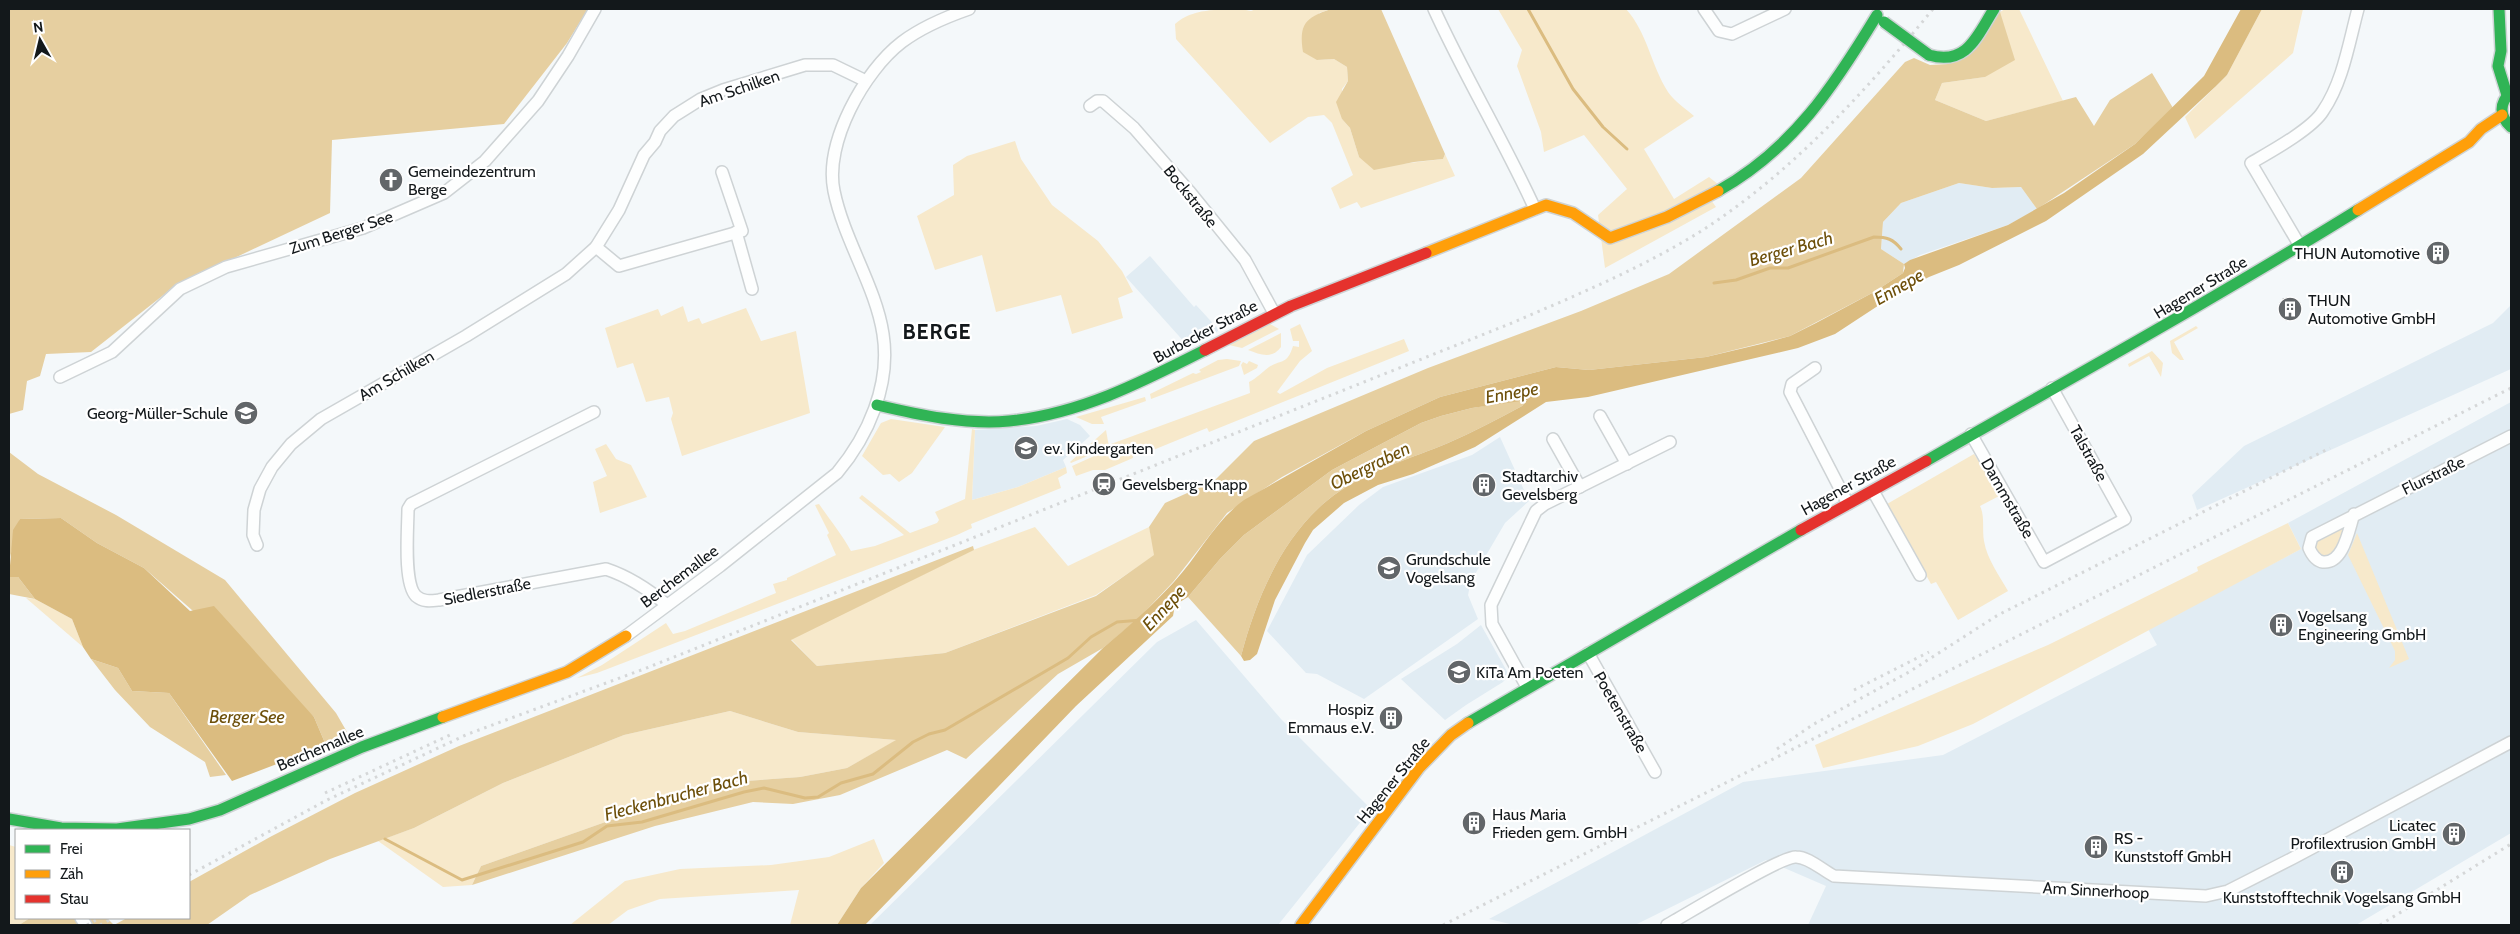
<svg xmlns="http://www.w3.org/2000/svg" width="2520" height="934" font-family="Cabin,sans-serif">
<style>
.built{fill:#e1ecf3}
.green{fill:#f7e9cb}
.forest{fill:#e6cfa0}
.water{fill:#dbbc80}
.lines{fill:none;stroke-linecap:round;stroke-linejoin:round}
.stream{stroke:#dbbc80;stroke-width:3}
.street-casing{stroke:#ced3d5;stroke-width:14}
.fast-casing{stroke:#ced3d5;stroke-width:14}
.slow-casing{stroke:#ced3d5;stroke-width:14}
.jam-casing{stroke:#ced3d5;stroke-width:14}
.street{stroke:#fdfefe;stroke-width:11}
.fast{stroke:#30b455;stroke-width:11}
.slow{stroke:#ff9f0a;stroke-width:11}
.jam{stroke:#e5322d;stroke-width:11}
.rail{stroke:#d5d7d8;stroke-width:3;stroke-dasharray:2.5 5;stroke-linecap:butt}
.fast-bridge-casing{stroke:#ced3d5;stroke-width:14;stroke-linecap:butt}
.fast-bridge{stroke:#30b455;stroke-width:11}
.labels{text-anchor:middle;stroke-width:4.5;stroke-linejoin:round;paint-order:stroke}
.street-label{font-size:16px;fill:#13181b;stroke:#fff}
.poi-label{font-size:16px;fill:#13181b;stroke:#fff;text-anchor:start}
.water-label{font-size:18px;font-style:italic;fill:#6d4f09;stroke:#fff}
.district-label{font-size:21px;font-weight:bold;letter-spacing:1px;fill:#13181b;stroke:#fff}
</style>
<rect width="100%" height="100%" fill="#f4f8fa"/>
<g class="built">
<path d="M1959 183 1992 188 2021 187 2037 209 2008 225 1920 255 1904 264 1881 249 1883 222 1901 203Z"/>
<path d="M1150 256 1194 307 1196 305 1219 330 1212 336 1194 339 1187 345 1126 277Z"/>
<path d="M2511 305V369L2197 510 2192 495 2244 446 2493 323Z"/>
<path d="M2511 402V833L2356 925H1808L1826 886 1766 860 1635 925H1514L1489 919 1743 782 1943 755 2157 645 2148 629 2301 549 2288 523Z"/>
<path d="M1067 419 1080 425 1090 436 1063 460 1066 467 1018 487 972 500 975 430 1036 426Z"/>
<path d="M1500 437 1529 501 1505 523 1471 581 1468 595 1478 619 1364 699 1317 674 1306 673 1267 631 1307 555 1359 505 1383 487 1472 455Z"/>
<path d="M1196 620 1281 719 1371 809 1278 925H870L1157 642Z"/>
<path d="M1481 625 1509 675 1503 682 1466 705 1445 720 1401 679 1457 644Z"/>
</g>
<g class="green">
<path d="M1241 9 1251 11 1256 9H1331L1319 13 1317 60 1334 59 1347 67 1348 81 1342 89V119L1350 128 1359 157 1401 164 1443 159 1445 154 1455 176 1361 208 1357 202 1340 209 1331 188 1353 175 1332 123 1324 115 1308 117 1270 143 1176 39 1175 24C1193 8 1217 10 1241 9Z"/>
<path d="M1498 9H1626C1647 32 1651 65 1668 92 1674 101 1686 109 1694 116L1644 149 1674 199 1709 177 1719 185 1706 193 1716 207 1605 268 1598 215 1627 189 1584 135 1544 152 1541 132 1517 66 1522 50Z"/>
<path d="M2005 9H2019L2063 101 1986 121 1935 100 1942 83 1985 77 2000 12Z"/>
<path d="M2262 9H2303L2293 53 2195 139 2185 117 2227 75Z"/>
<path d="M1015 141 1021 159 1052 205 1098 241 1122 271 1133 292 1118 298 1123 318 1072 334 1061 295 996 312 982 255 935 270 917 216 954 195 953 165 967 156Z"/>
<path d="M683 306 688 322 699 318 702 324 746 308 761 341 796 331 810 413 682 456 671 419 673 413 669 397 646 402 633 363 617 368 605 328 658 309 661 316Z"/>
<path d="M1270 324 1279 329 1242 348 1229 345Z"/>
<path d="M1300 324 1312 351 1300 361 1277 392 1280 394 1327 368 1404 339 1409 351 1209 432 1207 428 1141 455 1139 452 1133 455V458L1105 470H1093L1076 476 1072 466 1112 448 1111 444 1250 393 1249 382C1257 378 1262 372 1269 367 1282 359 1287 365 1293 346L1299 347V341H1293L1290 329Z"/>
<path d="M2196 326 2198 328 2174 342 2184 360H2180L2172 353 2170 341Z"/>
<path d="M1281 333V347C1272 359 1261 355 1248 350Z"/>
<path d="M2152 351 2163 363 2161 377 2149 356 2129 367 2128 364Z"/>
<path d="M1227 359 1241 361 1239 366 1151 399 1150 394 1193 373 1196 374 1201 372 1199 370 1218 360Z"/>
<path d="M1249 361 1258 365 1257 368 1244 375 1241 365 1243 362 1247 364Z"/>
<path d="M1145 397 1146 401 1101 417 1104 424H1092L1076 417Z"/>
<path d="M891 419 945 427 912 473 899 482 890 474 883 475 862 456 881 423Z"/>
<path d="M972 429 975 430 972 500 1018 487 1066 467 1067 473 1058 478 1061 488 971 524 972 528 957 535 597 673 577 678 602 665 666 623 673 634 685 631 776 593 773 584 787 580V578L836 555 827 535 829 533 815 505 819 504C830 520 841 533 851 551L875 546 904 535 859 498 862 495 910 533 937 523 939 520 935 512 965 499Z"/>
<path d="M1106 430 1109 447 1071 463 1070 462Z"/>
<path d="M606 444 616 459 631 465 647 497 600 513 593 482 607 476 595 449Z"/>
<path d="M1974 454 2001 495 1980 506C1985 516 1982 529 1984 541 1987 559 1999 575 2008 591L1958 620 1936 582 1931 584 1887 504Z"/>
<path d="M2353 515 2342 547 2321 560 2310 542Z"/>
<path d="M2288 523 2301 549 1973 724 1918 746 1823 768 1815 745 2048 645 2198 571 2197 567Z"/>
<path d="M1035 527 1068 566 1149 527 1155 555 1096 595 945 653 817 666 791 639 973 550Z"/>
<path d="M2357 533 2409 659 2389 668 2395 660V651L2348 555Z"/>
<path d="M26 598 35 599 72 619 83 647Z"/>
<path d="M730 711 798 732 897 740 847 768 800 777 746 781 645 808 481 866 472 885 443 887 378 841 414 828 503 783 624 735Z"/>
<path d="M874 839 884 863 861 888 837 925H790L799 890 660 899 628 910 608 925H570L625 881 680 869 771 865 829 857Z"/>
<path d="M9 845 16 847V918H30L19 925H9Z"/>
</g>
<g class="forest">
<path d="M9 9H588L567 43 504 124 332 140 330 213 175 286 91 352 46 354 40 376 27 381 23 410 9 414Z"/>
<path d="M1331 9H1381L1445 154 1443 159 1414 162 1374 170 1359 157 1350 128 1342 119 1336 102 1348 81 1347 67 1334 59 1317 60 1303 52C1299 25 1304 18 1331 9Z"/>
<path d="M2000 12 2015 60 1985 77 1942 83 1935 100 1986 121 2076 97 2094 126 2110 100 2152 73 2173 108 2135 144 2037 209 2021 187 1992 188 1959 183 1901 203 1883 222 1881 249 1904 264 1903 273 1874 292 1790 336 1706 357 1589 370 1556 367 1440 397 1366 431 1282 477 1227 513 1174 581 1138 619 1103 648 1058 674 966 759 947 750 840 795 793 804 753 802 655 826 472 885 481 866 645 808 746 781 800 777 847 768 896 740 798 732 730 711 624 735 503 783 414 828 330 859 250 895 207 925H19L30 918H107L114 925 127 918H189V882L270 837 355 793 459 746 973 546 974 550 791 640 817 666 945 653 1096 596 1154 555 1149 527 1165 503 1214 481 1254 441 1428 368 1581 311 1669 274 1801 178 1905 62 1914 58 1930 65 1948 64Z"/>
<path d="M1527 399 1522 406C1498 419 1473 432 1448 443 1413 458 1372 469 1340 491 1286 527 1257 595 1241 656L1188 597 1220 559 1244 535 1332 470 1421 423 1441 416 1472 408Z"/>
<path d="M9 452 38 474 116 515 225 580 336 713 347 732 325 743 314 717 144 568 97 543 61 518 20 519 9 561Z"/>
<path d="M9 577H18L35 599 9 594Z"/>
<path d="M91 659 118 668 132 691 169 693 226 775 210 777 205 762 150 727 115 690Z"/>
</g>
<g class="water">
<path d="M2241 9H2262L2227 75 2215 87 2143 154 2046 221 1959 265 1929 277 1896 294 1835 334 1798 348 1588 397 1546 402 1475 447 1413 474 1378 485 1344 503 1313 530 1305 543 1275 600 1257 654 1250 660 1244 661 1241 656C1257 595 1286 527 1340 491 1372 469 1413 458 1448 443 1473 432 1498 419 1522 406L1527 400 1472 408 1441 416 1421 423 1332 470 1244 535 1220 559 1188 597 1175 605 1173 616 1076 706 865 925H837L861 888 1103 648C1128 627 1152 606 1174 582 1199 555 1214 522 1244 500L1366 431 1440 397 1556 367 1589 370 1706 357 1761 344 1790 336 1816 323 1874 292 1903 273 1905 268 1904 264 1910 260 2008 225 2064 193 2135 144 2204 76Z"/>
<path d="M61 518 97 543 144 568 190 611 214 606 314 717 325 743 290 759 232 781 169 693 132 691 118 668 91 659 83 647 72 619 35 599 18 577H9L13 530 20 519Z"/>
</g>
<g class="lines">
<g class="stream">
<path d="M1528 9 1573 89 1603 127 1627 149"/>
<path d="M1714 283 1736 280 1770 268H1788L1874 237C1887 237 1893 239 1901 249"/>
<path d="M385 839 462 880 583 842 607 826 642 822 744 792 764 788 805 798 818 797 841 783 873 774 913 742 929 734 945 730 1068 658 1091 637 1117 622 1142 620"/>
</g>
<g class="street-casing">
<g id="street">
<path d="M1434 9C1465 77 1504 141 1535 209"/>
<path d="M1704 9 1719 31 1732 34 1785 9"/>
<path d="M1090 106 1097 101H1103L1134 128 1189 191 1245 260 1274 313"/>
<path d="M736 232 752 289"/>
<path d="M2300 246 2251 163C2270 152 2312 129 2323 111 2343 82 2349 42 2358 9"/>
<path d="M596 247 619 266 742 231 722 172"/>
<path d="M1815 368 1792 384 1790 392 1848 504"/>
<path d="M60 377 112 352 180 289 226 267 363 228 444 193 485 161 538 101 568 56 595 9"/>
<path d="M594 412 411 504 408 509C408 528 403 583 416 596 423 602 430 601 439 600L606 569C630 577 648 589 667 605"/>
<path d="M1600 416 1627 464"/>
<path d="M1971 434 2044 562 2125 519 2052 388"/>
<path d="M1553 439 1580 487"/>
<path d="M1873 491 1920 575"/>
<path d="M2354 514C2349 528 2344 564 2323 562 2316 561 2312 555 2309 548L2312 537 2511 436"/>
<path d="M257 545 253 535 254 510 260 489 272 467 291 444 321 419 466 336 566 274 596 247 619 210 644 155 655 142 660 131 674 116 701 99 723 90 805 65H833L866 81"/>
<path d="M626 636 720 566 837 473C868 436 891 385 883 334 876 287 844 240 834 191 824 143 864 71 902 42 922 27 946 17 969 9"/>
<path d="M1588 653 1655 772"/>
<path d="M1527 687 1492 624 1491 605 1536 511 1545 504 1670 442"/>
<path d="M81 918 86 925"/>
<path d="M1667 925C1687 914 1781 856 1796 857 1809 857 1822 870 1834 876L2206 896 2228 891 2293 858 2511 742"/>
</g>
</g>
<g class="fast-casing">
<g id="fast">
<path d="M2499 9 2501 51 2498 66 2507 95"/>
<path d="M1929 55C1967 66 1977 36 1994 9"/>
<path d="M2511 92C2499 103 2499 116 2511 127"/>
<path d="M1718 191C1793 149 1834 86 1877 15"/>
<path d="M877 405C919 415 966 425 1009 421 1080 414 1142 382 1205 350"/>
<path d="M1926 461C2071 378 2216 298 2358 210"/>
<path d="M1468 723 1801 530"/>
<path d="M9 819 61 828 117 829 189 819 220 810 362 747 443 717"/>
</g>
</g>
<g class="slow-casing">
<g id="slow">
<path d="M2358 210 2469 142 2481 129 2502 115"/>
<path d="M1426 253 1546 205 1573 213 1610 238 1667 217 1718 191"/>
<path d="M443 717 567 672 626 636"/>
<path d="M1301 925 1419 768 1451 735 1468 723"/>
</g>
</g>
<g class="jam-casing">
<g id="jam">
<path d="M1205 350 1291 306 1426 253"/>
<path d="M1801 530 1926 461"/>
</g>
</g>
<use href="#street" class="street"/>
<use href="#fast" class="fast"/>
<use href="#slow" class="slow"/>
<use href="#jam" class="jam"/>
<g class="rail">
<path d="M1854 690 1929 652"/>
<path d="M1777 749 1814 724 1909 672 1998 615 2330 448"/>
<path d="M325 793 452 734"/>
<path d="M189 875 327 800 468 734 644 669 1507 325C1572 297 1638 270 1698 233 1790 175 1865 92 1933 9"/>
<path d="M87 925 100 918"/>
<path d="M100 925 113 918"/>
<path d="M1443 925 2511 388"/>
<path d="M2380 925 2511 844"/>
</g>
<g class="fast-bridge-casing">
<path id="fast-bridge" d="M1884 22 1929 55"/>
</g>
<use href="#fast-bridge" class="fast-bridge"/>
</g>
<defs>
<g id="church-disc" transform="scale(1.25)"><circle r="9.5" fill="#626669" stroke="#fff"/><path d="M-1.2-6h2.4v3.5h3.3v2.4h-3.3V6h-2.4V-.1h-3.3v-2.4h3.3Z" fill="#fff"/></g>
<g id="building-disc" transform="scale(1.25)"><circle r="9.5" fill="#626669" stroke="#fff"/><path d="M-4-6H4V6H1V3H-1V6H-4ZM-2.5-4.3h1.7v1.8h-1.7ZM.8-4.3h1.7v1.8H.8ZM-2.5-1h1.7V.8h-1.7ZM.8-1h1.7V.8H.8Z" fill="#fff"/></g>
<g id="school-disc" transform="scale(1.25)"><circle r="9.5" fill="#626669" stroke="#fff"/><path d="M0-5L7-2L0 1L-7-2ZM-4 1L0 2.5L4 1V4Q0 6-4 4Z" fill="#fff"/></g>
<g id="station-disc" transform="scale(1.25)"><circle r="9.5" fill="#626669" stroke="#fff"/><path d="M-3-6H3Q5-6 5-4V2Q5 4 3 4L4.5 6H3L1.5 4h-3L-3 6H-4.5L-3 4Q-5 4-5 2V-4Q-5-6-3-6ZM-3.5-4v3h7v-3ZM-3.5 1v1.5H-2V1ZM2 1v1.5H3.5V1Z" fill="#fff"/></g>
</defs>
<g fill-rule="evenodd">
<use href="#church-disc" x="391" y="180"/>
<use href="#building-disc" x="2438" y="253"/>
<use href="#building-disc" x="2290" y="309"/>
<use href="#school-disc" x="246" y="413"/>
<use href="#school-disc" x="1026" y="448"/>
<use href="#station-disc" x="1104" y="484"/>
<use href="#building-disc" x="1484" y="485"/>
<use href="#school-disc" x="1389" y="568"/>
<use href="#building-disc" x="2281" y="625"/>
<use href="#school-disc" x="1459" y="672"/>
<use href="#building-disc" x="1391" y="718"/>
<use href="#building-disc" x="1474" y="823"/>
<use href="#building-disc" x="2454" y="834"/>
<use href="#building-disc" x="2096" y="847"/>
<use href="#building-disc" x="2342" y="872"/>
</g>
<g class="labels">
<g class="street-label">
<text transform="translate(739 88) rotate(-19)" y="6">Am Schilken</text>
<text transform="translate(1191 196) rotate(51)" y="6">Bockstraße</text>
<text transform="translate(341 232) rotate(-18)" y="6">Zum Berger See</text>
<text transform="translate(2200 287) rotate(-31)" y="6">Hagener Straße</text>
<text transform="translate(1205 331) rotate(-28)" y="6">Burbecker Straße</text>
<text transform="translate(396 375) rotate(-30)" y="6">Am Schilken</text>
<text transform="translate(2089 453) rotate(61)" y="6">Talstraße</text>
<text transform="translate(2433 475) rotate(-26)" y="6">Flurstraße</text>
<text transform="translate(1848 485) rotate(-29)" y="6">Hagener Straße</text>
<text transform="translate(2008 498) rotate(60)" y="6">Dammstraße</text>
<text transform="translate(679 576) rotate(-37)" y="6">Berchemallee</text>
<text transform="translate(487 591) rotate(-11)" y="6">Siedlerstraße</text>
<text transform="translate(1621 712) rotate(60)" y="6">Poetenstraße</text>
<text transform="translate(320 748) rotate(-23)" y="6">Berchemallee</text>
<text transform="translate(1393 780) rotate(-51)" y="6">Hagener Straße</text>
<text transform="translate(2096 890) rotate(3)" y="6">Am Sinnerhoop</text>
</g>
<g class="poi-label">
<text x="408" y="177">Gemeindezentrum<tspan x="408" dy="18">Berge</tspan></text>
<text x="2420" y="259" text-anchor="end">THUN Automotive</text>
<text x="2308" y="306">THUN<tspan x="2308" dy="18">Automotive GmbH</tspan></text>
<text x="228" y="419" text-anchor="end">Georg-Müller-Schule</text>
<text x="1044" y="454">ev. Kindergarten</text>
<text x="1502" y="482">Stadtarchiv<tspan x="1502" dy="18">Gevelsberg</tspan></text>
<text x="1122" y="490">Gevelsberg-Knapp</text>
<text x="1406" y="565">Grundschule<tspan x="1406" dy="18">Vogelsang</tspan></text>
<text x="2298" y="622">Vogelsang<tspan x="2298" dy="18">Engineering GmbH</tspan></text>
<text x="1476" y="678">KiTa Am Poeten</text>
<text x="1374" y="715" text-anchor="end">Hospiz<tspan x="1374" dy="18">Emmaus e.V.</tspan></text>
<text x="1492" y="820">Haus Maria<tspan x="1492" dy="18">Frieden gem. GmbH</tspan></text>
<text x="2436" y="831" text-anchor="end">Licatec<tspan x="2436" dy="18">Profilextrusion GmbH</tspan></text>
<text x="2114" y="844">RS -<tspan x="2114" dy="18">Kunststoff GmbH</tspan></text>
<text x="2342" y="903" text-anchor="middle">Kunststofftechnik Vogelsang GmbH</text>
</g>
<g class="water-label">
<text transform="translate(1791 249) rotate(-16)" y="6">Berger Bach</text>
<text transform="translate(1899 287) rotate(-30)" y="6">Ennepe</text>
<text transform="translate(1512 393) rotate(-10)" y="6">Ennepe</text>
<text transform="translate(1370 466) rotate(-26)" y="6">Obergraben</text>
<text transform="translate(1164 608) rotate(-47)" y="6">Ennepe</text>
<text x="247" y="723">Berger See</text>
<text transform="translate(676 796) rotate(-15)" y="6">Fleckenbrucher Bach</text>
</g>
<g class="district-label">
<text x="937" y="339">BERGE</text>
</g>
</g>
<rect width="2520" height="934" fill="none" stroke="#13181b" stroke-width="20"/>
<rect x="15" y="829" width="175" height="90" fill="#ffffff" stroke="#a1a3a4"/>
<rect x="25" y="845" width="25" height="8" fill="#30b455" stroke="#a1a3a4"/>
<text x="60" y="854" font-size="15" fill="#13181b">Frei</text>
<rect x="25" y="870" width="25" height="8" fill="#ff9f0a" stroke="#a1a3a4"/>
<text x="60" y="879" font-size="15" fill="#13181b">Zäh</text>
<rect x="25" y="895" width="25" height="8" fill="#e5322d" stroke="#a1a3a4"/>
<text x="60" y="904" font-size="15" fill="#13181b">Stau</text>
<g transform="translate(40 40) rotate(352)" stroke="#ffffff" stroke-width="4" paint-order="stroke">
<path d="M0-4L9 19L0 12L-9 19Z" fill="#13181b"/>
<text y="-8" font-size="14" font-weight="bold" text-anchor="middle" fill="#13181b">N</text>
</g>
</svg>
